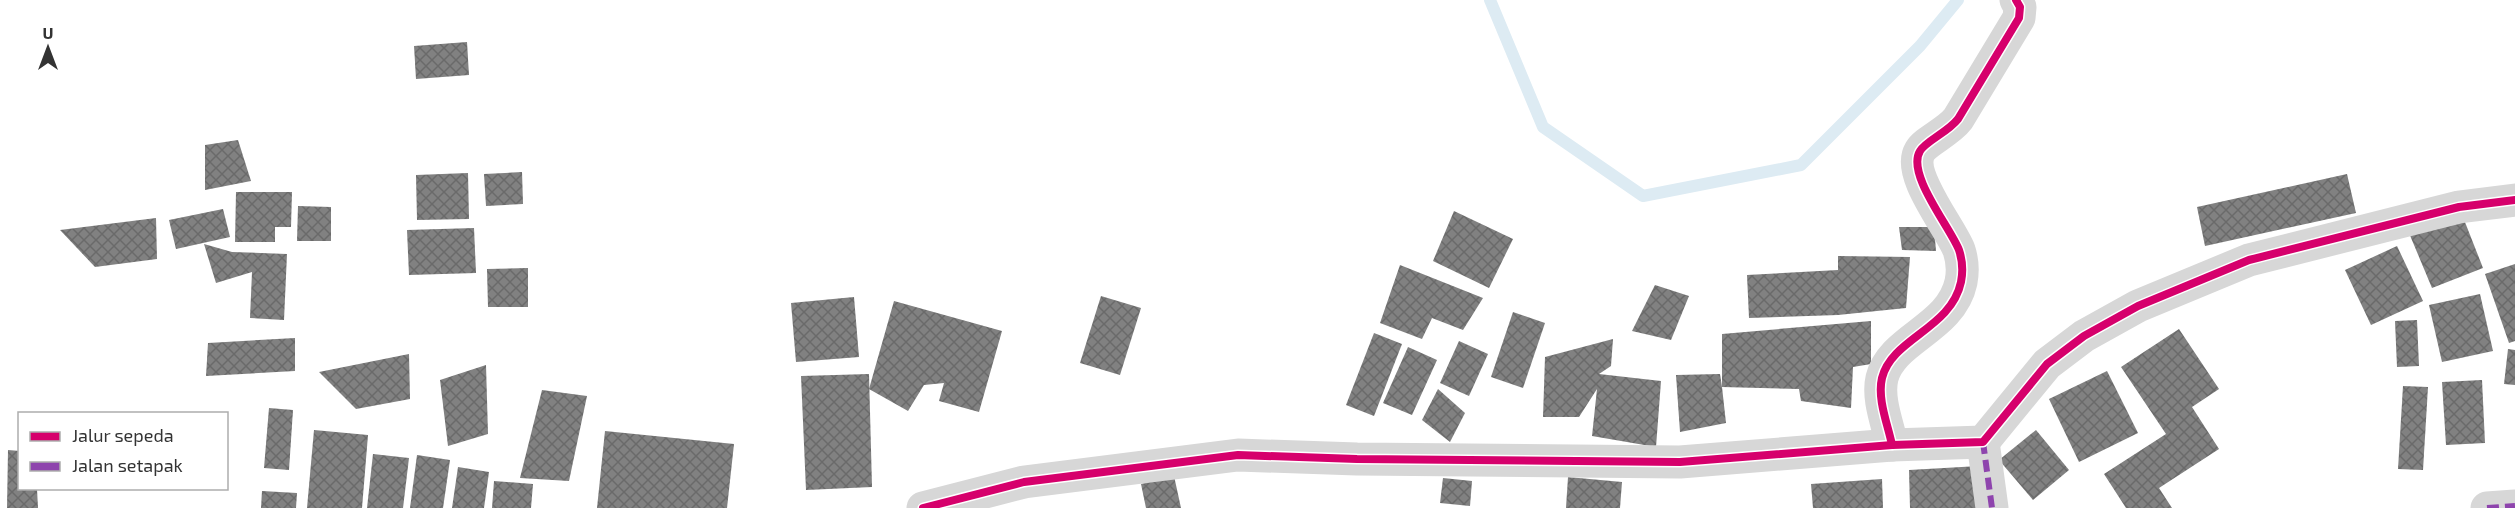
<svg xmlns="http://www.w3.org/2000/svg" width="2515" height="508" font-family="'Exo 2',sans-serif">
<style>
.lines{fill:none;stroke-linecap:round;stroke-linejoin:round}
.stream{stroke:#ddebf3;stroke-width:12}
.building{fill:url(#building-cross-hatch)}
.minor{stroke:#d7d7d7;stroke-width:33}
.tertiary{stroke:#d7d7d7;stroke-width:33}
.quiet{stroke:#8e44ad;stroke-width:6;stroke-dasharray:12 6;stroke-linecap:butt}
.cycleway-casing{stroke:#fff;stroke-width:11}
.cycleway{stroke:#d6006c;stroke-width:8}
</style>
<defs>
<pattern id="building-cross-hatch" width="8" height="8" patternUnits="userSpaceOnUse" patternTransform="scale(1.5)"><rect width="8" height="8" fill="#818181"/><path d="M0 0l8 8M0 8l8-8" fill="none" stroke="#6a6a6a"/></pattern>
</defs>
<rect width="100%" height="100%" fill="#fff"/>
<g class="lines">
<path class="stream" d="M1490 0 1543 127 1643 196 1801 165 1920 46 1958 0"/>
</g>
<g class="building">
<path d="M467 42 469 75 416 79 414 46Z"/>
<path d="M238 140 251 181 205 190V145Z"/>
<path d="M522 172 523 204 486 206 484 174Z"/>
<path d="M468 173 469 219 417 220 416 175Z"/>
<path d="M2347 174 2356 213 2205 246 2197 207Z"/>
<path d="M236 192H292L291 227H275V242H235Z"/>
<path d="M298 206 331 207V241H297Z"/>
<path d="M223 209 230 237 176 249 169 220Z"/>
<path d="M1454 211 1513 239 1489 288 1433 261Z"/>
<path d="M2461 212 2483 268 2432 288 2409 233Z"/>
<path d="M156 218 157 259 95 267 60 230Z"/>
<path d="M1899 227H1934L1936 251 1902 250Z"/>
<path d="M474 228 476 273 409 275 407 230Z"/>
<path d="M204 244 232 252 287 254 284 320 250 318 252 272 216 283Z"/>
<path d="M2397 246 2423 301 2371 325 2345 270Z"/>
<path d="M1838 256 1910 257 1906 308 1838 315 1749 318 1747 275 1838 270Z"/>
<path d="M2515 264V341L2509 343 2485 274Z"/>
<path d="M1400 265 1483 298 1463 330 1432 318 1422 339 1380 323Z"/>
<path d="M528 268V307H488L487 269Z"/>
<path d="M1655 285 1689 296 1671 340 1632 331Z"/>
<path d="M2480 294 2493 351 2442 362 2429 305Z"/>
<path d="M1101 296 1141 308 1120 375 1080 363Z"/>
<path d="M854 297 859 357 796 362 791 303Z"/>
<path d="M894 301 1002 331 979 412 939 401 944 383 924 385 908 411 869 389Z"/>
<path d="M1513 312 1545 323 1523 388 1491 377Z"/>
<path d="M2417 320 2419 366 2397 367 2395 321Z"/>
<path d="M1871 321V364L1853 367 1851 408 1801 401 1799 389 1722 387 1726 423 1680 432 1676 375 1720 374 1722 387V334Z"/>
<path d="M2179 329 2219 389 2192 407 2219 449 2159 488 2172 508H2126L2104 474 2166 434 2121 367Z"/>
<path d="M1374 333 1402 344 1374 416 1346 405Z"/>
<path d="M295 338V371L206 376 208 343Z"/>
<path d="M1613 339 1611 366 1599 374 1661 381 1656 447 1592 436 1597 389 1579 417H1543L1545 357Z"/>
<path d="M1459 341 1488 354 1469 396 1440 383Z"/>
<path d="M1408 347 1437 360 1412 415 1383 403Z"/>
<path d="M2508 349 2515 350V385L2504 384Z"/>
<path d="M409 354 410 399 356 409 319 372Z"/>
<path d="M486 365 488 434 448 446 440 380Z"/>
<path d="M2107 371 2138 433 2079 462 2049 399Z"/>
<path d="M869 374 872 487 806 490 801 376Z"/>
<path d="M2482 380 2485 443 2446 445 2442 382Z"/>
<path d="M2403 386 2428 387 2423 470 2398 469Z"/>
<path d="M1438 389 1465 413 1450 442 1422 420Z"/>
<path d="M542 390 587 396 569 481 520 478Z"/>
<path d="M269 408 293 410 289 470 264 468Z"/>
<path d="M314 430 368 435 362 508H307Z"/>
<path d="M2036 430 2069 470 2033 500 1999 460Z"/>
<path d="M605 431 734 444 727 508H597Z"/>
<path d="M8 450 20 451V489H37L38 508H7Z"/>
<path d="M373 454 409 458 403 508H367Z"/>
<path d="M417 455 450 460 443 508H410Z"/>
<path d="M1979 466 1981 508H1910L1909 470Z"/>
<path d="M458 467 489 472 484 508H452Z"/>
<path d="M1174 476 1181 508H1146L1141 484Z"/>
<path d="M1568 477 1622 482 1620 508H1566Z"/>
<path d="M1443 478 1472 481 1470 506 1440 503Z"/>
<path d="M1882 479 1883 508H1813L1811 484Z"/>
<path d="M494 481 533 484 531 508H492Z"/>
<path d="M262 491 297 493 296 508H261Z"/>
</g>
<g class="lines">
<g class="minor">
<path d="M1983 442 1992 508"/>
<path d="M1892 445C1888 425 1877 399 1882 378 1892 338 1951 329 1961 282 1963 272 1962 259 1959 250 1950 227 1906 174 1920 151 1926 141 1948 132 1958 119L2019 18 2020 7 2016 0"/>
<path d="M2487 508 2515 506"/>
</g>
<path class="tertiary" d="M923 508 1024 482 1238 455 1357 459 1680 462 1892 445 1983 442 2047 364 2084 336 2138 306 2249 260 2459 207 2515 200"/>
<g class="quiet">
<path d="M1983 442 1992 508"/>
<path d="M2487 508 2515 506"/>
</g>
<g class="cycleway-casing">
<g id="cycleway">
<path d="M1892 445C1888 425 1877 399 1882 378 1892 338 1951 329 1961 282 1963 272 1962 259 1959 250 1950 227 1906 174 1920 151 1926 141 1948 132 1958 119L2019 18 2020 7 2016 0"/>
<path d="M923 508 1024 482 1238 455 1357 459 1680 462 1892 445 1983 442 2047 364 2084 336 2138 306 2249 260 2459 207 2515 200"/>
</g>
</g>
<use href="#cycleway" class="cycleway"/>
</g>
<rect x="18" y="412" width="210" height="78" fill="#ffffff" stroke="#adadad" stroke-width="1.5"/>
<rect x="30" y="432" width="30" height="9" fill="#d6006c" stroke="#adadad" stroke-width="1.5"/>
<text x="72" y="442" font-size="18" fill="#333333">Jalur sepeda</text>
<rect x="30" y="462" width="30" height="9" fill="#8e44ad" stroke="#adadad" stroke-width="1.5"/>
<text x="72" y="472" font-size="18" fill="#333333">Jalan setapak</text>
<g transform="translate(48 48)" stroke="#ffffff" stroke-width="4.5" paint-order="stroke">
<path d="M0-4.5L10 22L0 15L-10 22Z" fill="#333333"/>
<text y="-9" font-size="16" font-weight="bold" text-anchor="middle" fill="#333333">U</text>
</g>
</svg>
